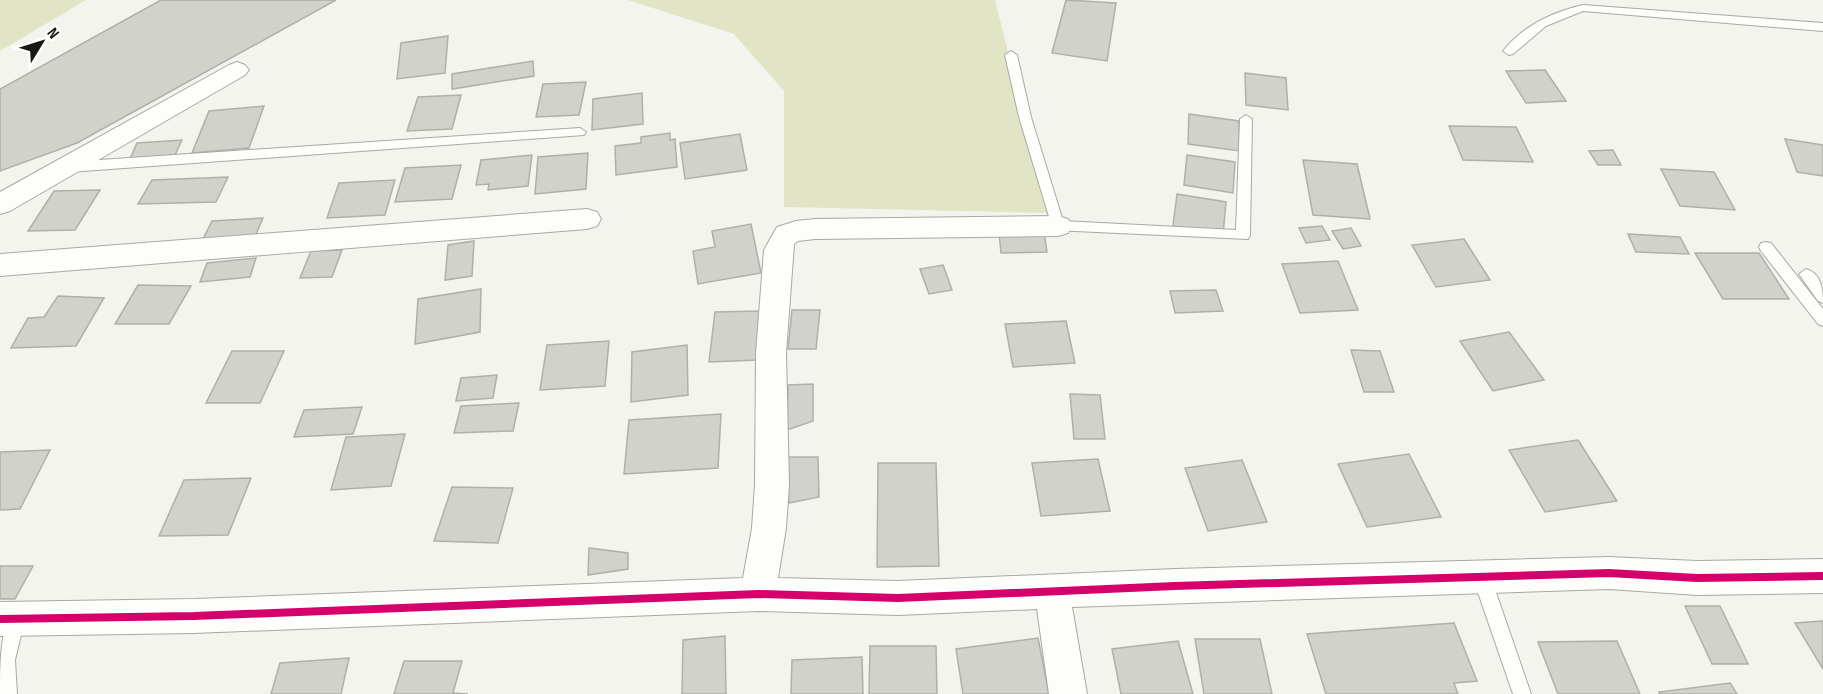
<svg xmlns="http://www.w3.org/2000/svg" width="1823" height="694" font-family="'Sofia Sans Condensed',sans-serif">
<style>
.green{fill:#e2e5c5}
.building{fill:#d2d2cd;stroke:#b0b0ab;stroke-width:1.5}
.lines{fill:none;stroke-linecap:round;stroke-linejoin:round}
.service-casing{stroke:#a8a9a4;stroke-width:2}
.minor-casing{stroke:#a8a9a4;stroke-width:2}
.service{fill:#fdfdfc;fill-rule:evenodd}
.minor{fill:#fdfdfc;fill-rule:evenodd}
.cycleway-casing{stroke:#fff;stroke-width:12}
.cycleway{stroke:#d6006c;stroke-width:8}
</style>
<rect width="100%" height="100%" fill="#f4f4ee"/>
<g class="green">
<path d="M0 0H86L0 51Z"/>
<path d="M628 0H995L1049 213 784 207V91L734 34Z"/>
</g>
<g class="building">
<path d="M161 0H336L77 143 0 171V89Z"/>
<path d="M1066 0 1116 3 1107 61 1052 53Z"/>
<path d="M448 36 445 73 397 79 401 43Z"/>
<path d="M533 61 534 76 452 89V74Z"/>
<path d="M1545 70 1566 101 1526 103 1506 71Z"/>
<path d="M1245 73 1286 78 1288 110 1246 105Z"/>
<path d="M586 82 579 115 536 117 543 84Z"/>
<path d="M642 93 643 124 592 130 593 99Z"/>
<path d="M461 95 452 129 407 131 418 97Z"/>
<path d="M264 106 249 148 192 153 209 111Z"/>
<path d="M1189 114 1239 121 1240 151 1188 144Z"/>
<path d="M1449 126 1516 127 1533 162 1463 160Z"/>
<path d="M670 133V140L675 139 677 167 616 175 615 146 641 143V137Z"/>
<path d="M740 134 747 170 685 179 680 143Z"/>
<path d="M1785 139 1823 145V176L1797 172Z"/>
<path d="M182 140 175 155 130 159 137 143Z"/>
<path d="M1613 150 1621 165H1598L1589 151Z"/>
<path d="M588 153 586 189 535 194 538 157Z"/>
<path d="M532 155 528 186 488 190 489 184 476 185 481 160Z"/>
<path d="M1187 155 1235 162 1233 193 1184 185Z"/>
<path d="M1303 160 1357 164 1370 219 1313 215Z"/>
<path d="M461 165 452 199 395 202 405 168Z"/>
<path d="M1661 169 1714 172 1735 210 1680 206Z"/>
<path d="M228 177 216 202 138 204 152 180Z"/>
<path d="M395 180 385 215 327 218 339 183Z"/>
<path d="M100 190 75 230 28 231 54 191Z"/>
<path d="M1177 194 1226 202 1223 235 1173 226Z"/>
<path d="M263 218 254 239 202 241 212 221Z"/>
<path d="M751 224 761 273 698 284 693 251 715 247 712 231Z"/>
<path d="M1322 226 1330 240 1306 243 1299 228Z"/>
<path d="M1351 228 1361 246 1343 249 1332 231Z"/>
<path d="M1044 231 1047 252 1001 253 999 233Z"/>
<path d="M1628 234 1680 237 1689 254 1636 252Z"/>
<path d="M1464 239 1490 280 1436 287 1412 245Z"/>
<path d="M474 241 472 276 445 280 448 245Z"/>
<path d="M342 250 332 277 300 278 311 251Z"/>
<path d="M1695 253H1759L1789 299H1723Z"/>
<path d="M256 258 250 277 200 282 207 263Z"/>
<path d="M1338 261 1358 310 1300 313 1282 264Z"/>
<path d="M943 265 952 290 929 294 920 269Z"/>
<path d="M138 285 191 286 169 324H115Z"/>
<path d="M481 289 480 332 415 344 418 299Z"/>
<path d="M1216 290 1223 311 1175 313 1170 291Z"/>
<path d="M58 296 104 298 76 346 11 348 28 318 44 317Z"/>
<path d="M792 310H820L816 349H788Z"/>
<path d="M761 311 758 360 709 362 715 312Z"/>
<path d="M1066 321 1075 363 1013 367 1005 324Z"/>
<path d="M1509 332 1544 380 1493 391 1460 341Z"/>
<path d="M609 341 605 386 540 390 547 345Z"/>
<path d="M687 345 688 395 631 402 632 352Z"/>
<path d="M1351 350 1380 351 1394 392H1364Z"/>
<path d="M232 351H284L260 403H206Z"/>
<path d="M497 375 493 398 456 401 461 378Z"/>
<path d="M813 384V421L787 430 788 385Z"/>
<path d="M1070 394 1100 395 1105 439H1074Z"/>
<path d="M519 403 513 431 454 433 461 406Z"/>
<path d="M362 407 353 434 294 437 304 410Z"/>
<path d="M721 414 718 468 624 474 629 420Z"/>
<path d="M405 434 391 486 331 490 346 437Z"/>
<path d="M1578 440 1617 501 1545 512 1509 450Z"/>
<path d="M50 450 20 509 0 510V452Z"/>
<path d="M1409 454 1441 517 1367 527 1338 464Z"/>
<path d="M787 457H818L819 497 789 503Z"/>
<path d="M1098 459 1110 511 1041 516 1032 463Z"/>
<path d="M1242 460 1267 522 1208 531 1185 468Z"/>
<path d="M878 463H936L939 566 877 567Z"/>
<path d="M251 478 228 535 159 536 184 480Z"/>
<path d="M452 487 513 488 498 543 434 541Z"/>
<path d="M589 548 628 553V569L588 575Z"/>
<path d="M0 566H33L15 599H0Z"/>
<path d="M1685 606H1720L1748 664H1712Z"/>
<path d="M1823 621V669L1795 623Z"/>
<path d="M1454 623 1477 681 1454 683 1458 694H1326L1307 634Z"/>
<path d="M725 636 726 694H682L683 640Z"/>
<path d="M1038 638 1049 694H963L956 649Z"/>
<path d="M1195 639H1260L1272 694H1204Z"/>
<path d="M1178 641 1193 694H1121L1112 649Z"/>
<path d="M1617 641 1640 694H1558L1538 642Z"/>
<path d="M870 646H936L937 694H869Z"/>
<path d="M862 657 863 694H791L792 660Z"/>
<path d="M349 658 341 694H271L280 663Z"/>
<path d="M404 661H462L453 693 468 694H394Z"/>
<path d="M1730 683 1737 694H1660L1659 692Z"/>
</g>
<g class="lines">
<g class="service-casing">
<g id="service">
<path d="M1583 5 1823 23V31L1583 11 1546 26 1513 54 1509 55 1503 51C1523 26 1552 12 1583 5Z"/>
<path d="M1011 51 1017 55 1031 117 1063 221 1236 230 1240 119 1246 115 1252 119 1250 235 1248 239 1053 230 1019 117 1005 55Z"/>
<path d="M580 128 586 132 584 135 69 172 62 167 69 162Z"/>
<path d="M1766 242 1771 243 1823 309V326L1818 324 1761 251 1759 247 1761 243Z"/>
<path d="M1806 269C1821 273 1823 289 1823 303L1818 301 1799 274Z"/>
<path d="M1482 570 1488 572 1491 578 1531 694H1513L1473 578 1476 572Z"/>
<path d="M16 609 22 612 25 618 15 660 17 694H0C0 666 0 638 10 612Z"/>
</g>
</g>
<g class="minor-casing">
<g id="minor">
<path d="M237 62 245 65 249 70 245 75 10 211 0 214V192L229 65Z"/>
<path d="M587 209 597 212 601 219 597 226 587 229 0 276V254Z"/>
<path d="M1058 216 1068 219 1072 226 1068 233 1058 236 815 239 798 241 794 244 786 353 789 485 786 528 778 578 898 581 1175 569 1609 557 1697 561 1823 559V593L1697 595 1609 589 1072 607 1087 694H1049L1037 609 898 615 758 611 194 633 0 636V602L194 599 743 578 752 528 755 485 756 353 764 250 777 227 796 221 815 219Z"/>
</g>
</g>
<use href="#service" class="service"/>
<use href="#minor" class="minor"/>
<g class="cycleway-casing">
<path id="cycleway" d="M0 619 194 616 758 594 898 598 1175 586 1609 573 1697 578 1823 576"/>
</g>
<use href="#cycleway" class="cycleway"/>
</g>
<g transform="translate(42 42) rotate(52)" stroke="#ffffff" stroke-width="4.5" paint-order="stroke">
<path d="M0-4.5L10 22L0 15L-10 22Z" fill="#191a15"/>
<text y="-9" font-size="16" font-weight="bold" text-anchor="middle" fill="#191a15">N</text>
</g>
</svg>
